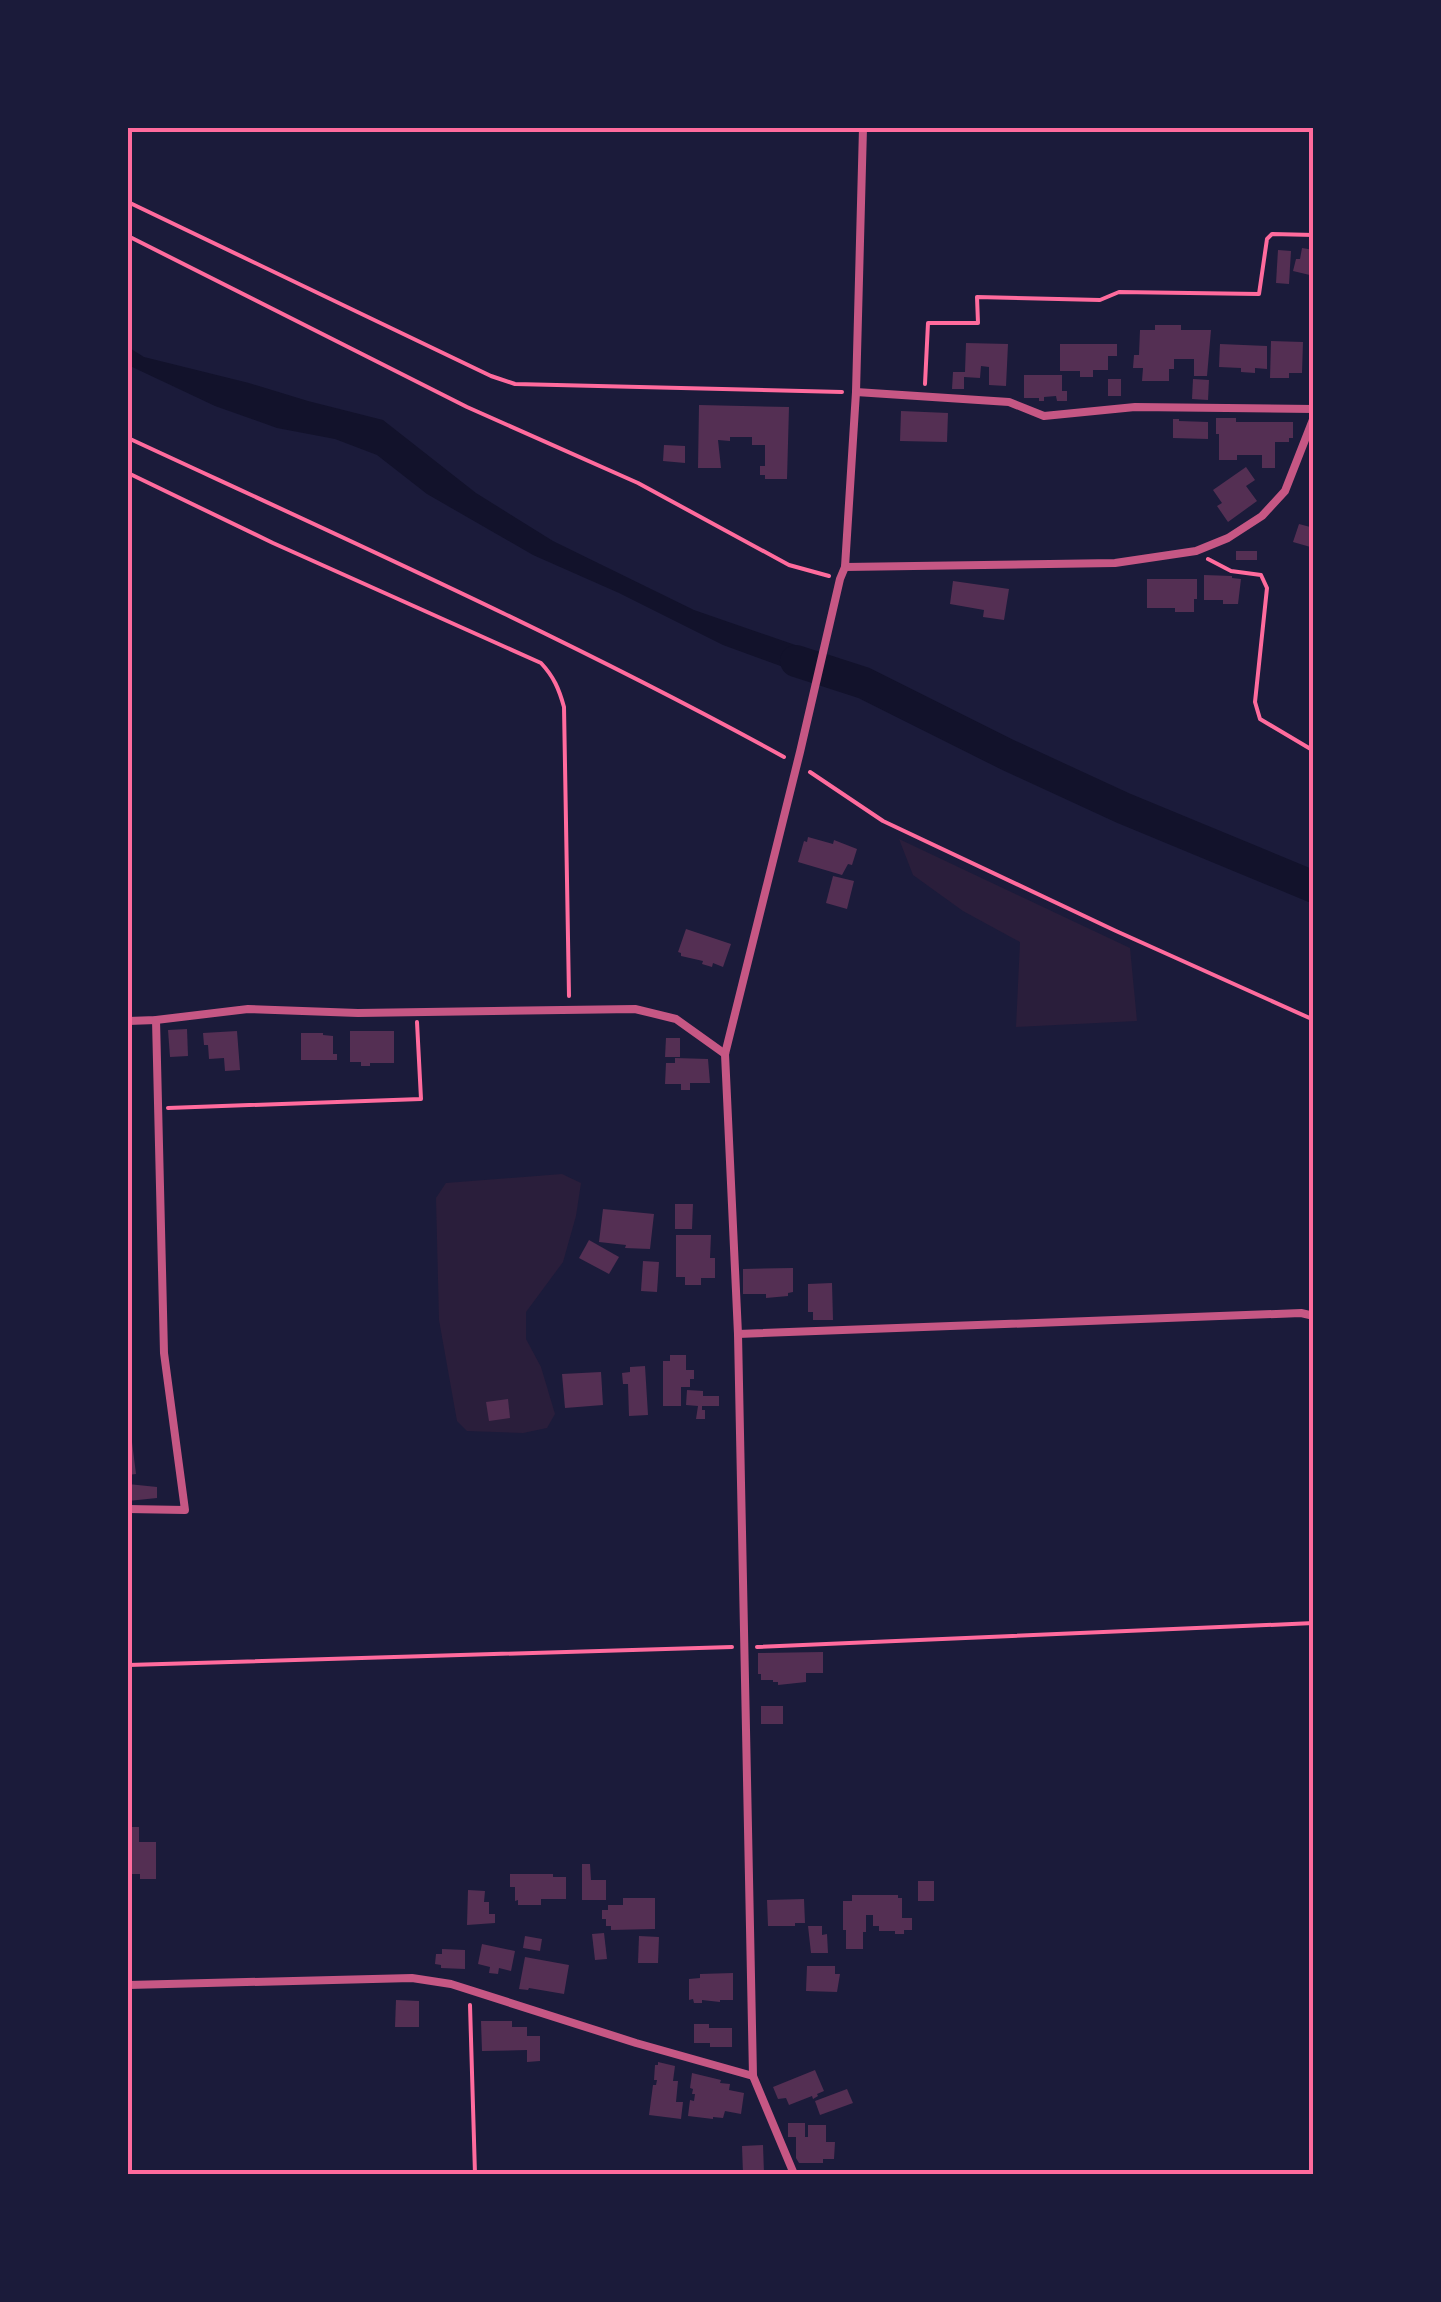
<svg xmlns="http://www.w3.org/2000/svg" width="1441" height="2302" font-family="'Sofia Sans Condensed',sans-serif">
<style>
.green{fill:#2a1e3b}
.water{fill:#12122b}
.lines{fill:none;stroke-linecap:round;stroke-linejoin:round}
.river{stroke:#12122b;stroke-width:32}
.building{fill:#542f53}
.path{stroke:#ff6b9d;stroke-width:4}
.minor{stroke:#c65784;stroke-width:8}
.neatline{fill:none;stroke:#ff6b9d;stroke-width:4}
</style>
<rect width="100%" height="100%" fill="#1b1b3a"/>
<g class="green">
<path d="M899 839 1130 948 1137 1021 1016 1027 1020 942 963 911 913 875Z"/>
<path d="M562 1174 581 1183 576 1216 563 1262 526 1312V1339L541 1367 555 1414 547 1428 523 1433 467 1431 457 1421 439 1320 436 1198 446 1183Z"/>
</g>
<path class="water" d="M128 347 144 357 249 383 308 401 383 420 476 493 553 541 694 610 839 660 833 685 723 645 619 593 533 555 427 494 377 455 335 439 277 428 215 406 128 365Z"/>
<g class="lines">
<path class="river" d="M796 661 864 683 1008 755 1123 808 1314 887"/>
</g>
<g class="building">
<path d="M1302 248 1314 250V276L1293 271 1296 259H1300Z"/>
<path d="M1278 250 1291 251 1289 284 1276 283Z"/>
<path d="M1155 325H1181V330H1211L1207 376H1194V359H1174V369H1169V381H1142L1143 368H1133L1134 355H1139L1140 330H1155Z"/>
<path d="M1271 341 1303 342 1302 373H1289V378H1270Z"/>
<path d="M966 343 1008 344 1006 386 989 385V367L981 366 980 378 964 377V389H952L953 372H965Z"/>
<path d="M1060 344H1117V356H1108V370H1093V377H1080V371H1060Z"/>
<path d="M1220 344 1267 346V369L1255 368V373L1241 372V368L1219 367Z"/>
<path d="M1024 375H1062V391H1067V401H1057L1056 396 1044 397V401H1039V398H1024Z"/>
<rect x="1108" y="379" width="13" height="17"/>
<path d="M1193 379 1209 380 1208 400 1192 399Z"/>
<path d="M699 405 789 407 787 479H765V475H760V466H765V445H752V437H730V441L718 440 721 468H698Z"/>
<path d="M901 411 948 413 947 442 900 441Z"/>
<path d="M1216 418H1236V422H1293V438H1289V442H1275V468H1262V455H1237V460H1219V434H1216Z"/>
<path d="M1173 419H1179V421L1208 422V439L1173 438Z"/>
<path d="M664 445 685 446V463L663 461Z"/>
<path d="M1246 467 1255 480 1246 486 1257 501 1228 522 1217 506 1222 503 1213 490Z"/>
<path d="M1299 524 1314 528V548L1293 542Z"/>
<rect x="1236" y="551" width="21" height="9"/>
<path d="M1204 575 1232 576V578L1241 579 1238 604H1223V600H1204Z"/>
<path d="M1147 579H1197V599H1194V612H1175V608H1147Z"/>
<path d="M953 581 1009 589 1004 620 983 617 984 610 950 604Z"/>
<path d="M808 837 833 844 834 840 857 849 852 865 848 864 842 875 798 862 804 841 807 842Z"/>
<path d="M833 876 854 881 847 909 826 903Z"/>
<path d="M686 929 731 944 723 967 713 963 712 967 702 964 703 961 681 956V953L678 952Z"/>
<path d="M187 1029 188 1056 170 1057 168 1030Z"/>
<path d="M237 1031 240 1070 225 1071 224 1058 209 1059 208 1045H204L203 1033Z"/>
<path d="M350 1031H394V1063H370V1066H361V1062H350Z"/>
<path d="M301 1033H323V1035L333 1036V1054H337V1060H301Z"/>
<path d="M666 1038H680V1057H665Z"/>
<path d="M675 1058 708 1059 710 1083H690V1090H681V1084H665L666 1063H675Z"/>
<path d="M675 1204H693L692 1229H675Z"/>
<path d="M603 1209 654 1214 650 1249 625 1248 626 1245 599 1242Z"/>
<path d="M676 1235H711L710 1258H715V1278H701V1285H685V1277H676Z"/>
<path d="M589 1240 619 1257 609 1274 579 1258Z"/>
<path d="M643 1261 659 1262 657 1292 641 1291Z"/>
<path d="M793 1268V1292L788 1293V1296L766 1298V1294H743V1269Z"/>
<path d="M832 1283 833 1320H813V1312H808V1284Z"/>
<path d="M670 1355H686V1370H694V1379H690V1387H681V1406H663V1361H670Z"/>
<path d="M645 1366 648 1415 629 1416 628 1384H623L622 1373 630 1372V1367Z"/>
<path d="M601 1372 603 1405 565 1408 562 1374Z"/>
<path d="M687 1390 703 1391V1396H719V1406H702V1410H705V1419H696L698 1406 686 1405Z"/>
<path d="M508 1399 510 1418 489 1421 486 1402Z"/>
<path d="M131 1434 136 1474 128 1475V1435Z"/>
<path d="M128 1484 157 1487V1498L128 1501Z"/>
<path d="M823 1652V1673H806V1682L778 1685V1682H773V1680H761V1674H758V1653Z"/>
<rect x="761" y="1706" width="22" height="18"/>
<path d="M128 1827H139V1842H156V1879H140V1874H128Z"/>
<path d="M582 1864H590L591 1880H606V1900H582Z"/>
<path d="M510 1874H553V1877H566V1899H541V1905H518V1900L515 1901V1887H510Z"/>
<rect x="918" y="1881" width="16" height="20"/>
<path d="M468 1890 485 1891 484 1902H489V1914H495V1923L467 1925Z"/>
<path d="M852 1895H898V1898H902V1918H912V1930H904V1934H895V1931H879V1926H873V1915H866V1932H863V1949H846V1930H843V1901H852Z"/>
<path d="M623 1898H655V1929L611 1930V1926H606V1919H602V1910H608V1905H623Z"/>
<path d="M804 1899 805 1923H795V1926H768L767 1900Z"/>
<path d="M808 1926H822V1935L827 1934 828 1953H811Z"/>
<path d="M604 1933 607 1959 595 1960 592 1934Z"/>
<path d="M525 1936 542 1939 540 1951 523 1948Z"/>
<path d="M639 1936 659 1937 658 1963H638Z"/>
<path d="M482 1944 515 1951 511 1971 499 1968 498 1974 489 1973 490 1967 478 1964Z"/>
<path d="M442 1949 465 1950V1969L441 1968V1965L435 1964 436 1954H442Z"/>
<path d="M525 1957 569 1965 564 1994 529 1988 528 1990 519 1989Z"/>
<path d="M807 1966H835V1974H840L837 1992 806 1991Z"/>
<path d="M733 1973V2000H720V2002L702 2000V2003H694L693 1999 689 2000V1979L700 1978V1974Z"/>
<path d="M396 2000 419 2001V2027H395Z"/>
<path d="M481 2021H512V2027H527V2036H540V2061L527 2062V2050L482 2051Z"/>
<path d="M694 2024H709V2028H732V2047H710V2043H694Z"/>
<path d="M658 2062 675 2066 673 2081H678L676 2102H683L681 2119 649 2115 653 2085H656L657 2080H654L655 2065H658Z"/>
<path d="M815 2070 824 2091 817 2094 818 2096 813 2099 812 2096 789 2105 786 2098 778 2099 773 2087Z"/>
<path d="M692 2073 721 2080 720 2083 730 2084 729 2090 744 2093 741 2114 725 2111 723 2118 713 2117V2119L688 2116 690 2100 694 2101 695 2094H692L693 2089 690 2088Z"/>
<path d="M847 2089 853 2103 820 2115 815 2101Z"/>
<path d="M788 2123H805V2137H808V2125H826V2142H835L834 2159H823V2163H799L796 2158V2137H788Z"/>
<path d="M763 2145 764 2174H743L742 2146Z"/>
</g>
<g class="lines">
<g class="path">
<path d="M128 202 491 376 515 384 842 392"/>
<path d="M128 236 467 407 638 483 789 565 829 576"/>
<path d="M925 384 928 323H978L977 297 1100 300 1119 292 1259 294 1267 239 1272 234 1314 235"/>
<path d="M128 438C348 540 571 640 784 757"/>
<path d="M128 473 273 543 541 663C554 677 559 689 564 707L569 996"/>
<path d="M1208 559 1231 571 1261 575 1267 588 1255 702 1260 719 1314 751"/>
<path d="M810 772 883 821 1116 931 1314 1020"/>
<path d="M168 1108 421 1099 417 1022"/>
<path d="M757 1647 1314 1623"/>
<path d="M128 1665 732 1647"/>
<path d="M470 2005 475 2174"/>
</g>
<g class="minor">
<path d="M856 392 1009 402 1044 416 1135 407 1314 409"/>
<path d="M845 567 1115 563 1196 551 1228 538 1262 516 1285 491 1314 417"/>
<path d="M128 1021 156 1020 248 1009 358 1013 635 1009 676 1019 725 1054"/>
<path d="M738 1334 1301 1313 1314 1316"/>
<path d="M128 1509 185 1510 164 1353 156 1020"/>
<path d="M128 1985 412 1978 451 1984 636 2043 753 2076"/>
<path d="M794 2174 753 2076 738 1334 725 1054 800 752 840 579 845 567 856 392 863 128"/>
</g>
</g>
<rect width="1441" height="2302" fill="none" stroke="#1b1b3a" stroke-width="260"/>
<rect x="130" y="130" width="1181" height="2042" class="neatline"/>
</svg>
